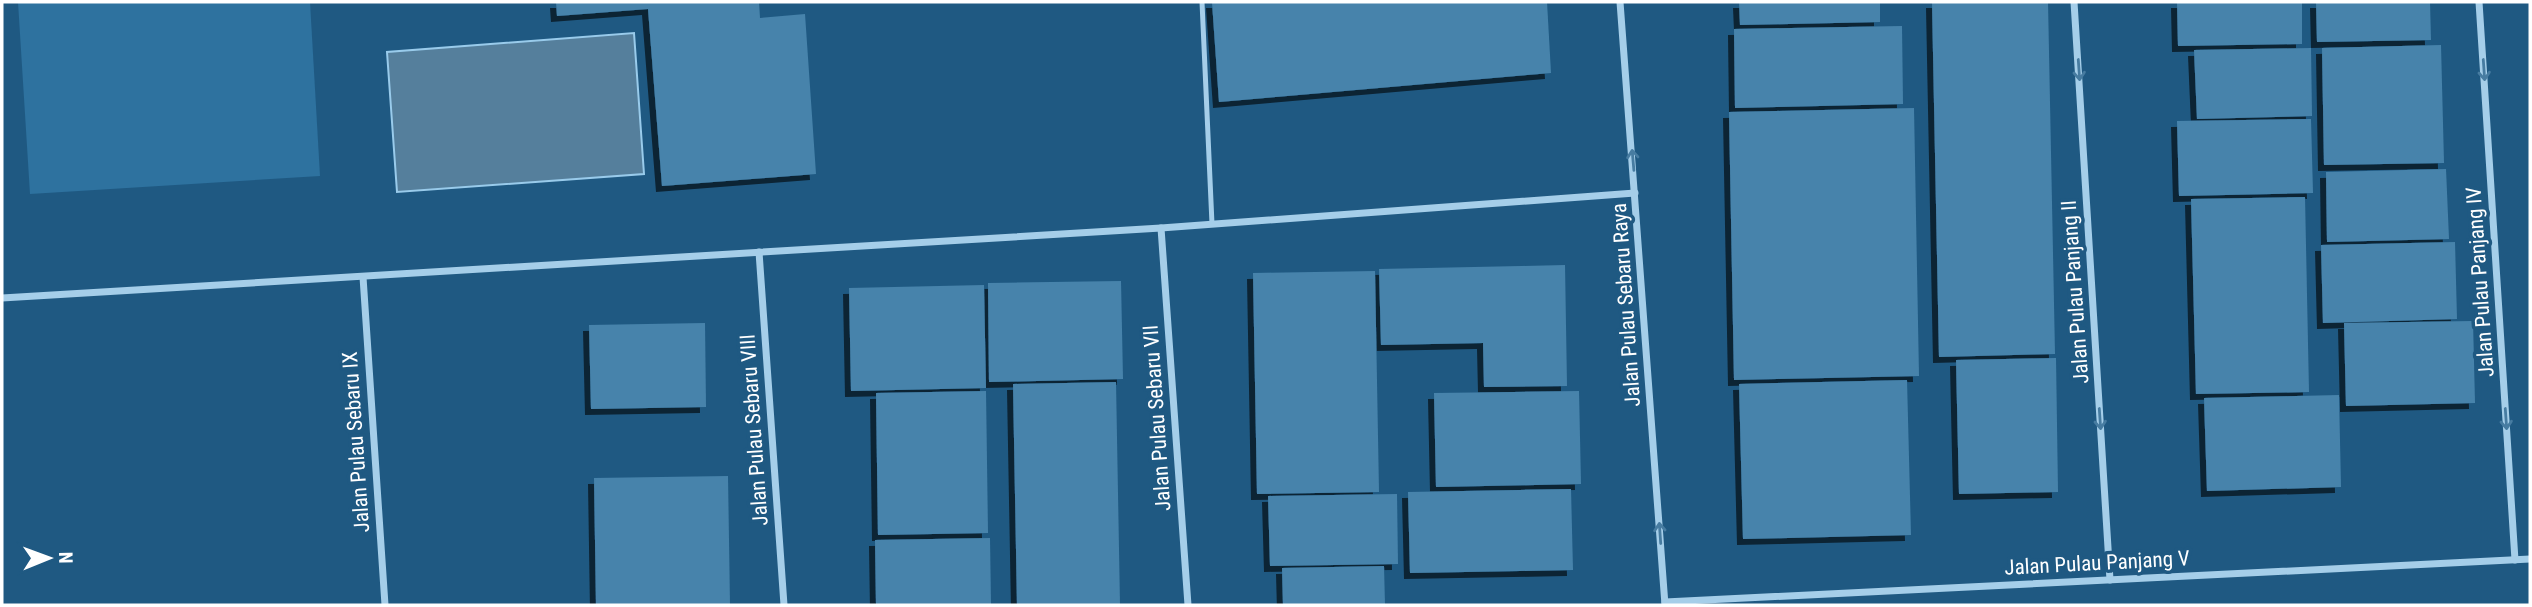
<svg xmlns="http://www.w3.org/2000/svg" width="2532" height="607" font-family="'Roboto Condensed',sans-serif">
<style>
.green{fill:#2e729f}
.water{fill:#557f9c;stroke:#99cbeb;stroke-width:2}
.building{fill:#4783ab;filter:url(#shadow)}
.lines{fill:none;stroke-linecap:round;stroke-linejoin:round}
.lane{stroke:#a5cee9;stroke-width:5}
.street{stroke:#a5cee9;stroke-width:7}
.oneway{stroke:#477ca1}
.labels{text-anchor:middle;stroke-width:7;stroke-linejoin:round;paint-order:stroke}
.street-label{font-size:21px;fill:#fff;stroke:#1f5982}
</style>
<defs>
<filter id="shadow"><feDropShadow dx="-6" dy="6" stdDeviation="0" flood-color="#0009"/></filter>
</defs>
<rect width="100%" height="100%" fill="#1f5982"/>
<path class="green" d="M18 2H310L320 176 30 194Z"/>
<path class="water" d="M634 33 644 174 397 192 387 52Z"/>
<g class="building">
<path d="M556 2H759L760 18 805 14 816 174 662 186 648 9 557 16Z"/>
<path d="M1212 2H1547L1551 73 1219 102Z"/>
<path d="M1739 2H1880V22L1740 25Z"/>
<path d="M1932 2H2048L2055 354 1939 357Z"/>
<path d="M2177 2H2302V44L2178 46Z"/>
<path d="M2316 2H2430L2431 40 2317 42Z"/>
<path d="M1902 26 1903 104 1735 108 1734 29Z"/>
<path d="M2441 45 2444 163 2324 165 2322 48Z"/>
<path d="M2311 48 2312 116 2197 119 2194 50Z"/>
<path d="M1914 108 1919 376 1734 380 1729 112Z"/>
<path d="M2311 119 2313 193 2179 196 2177 121Z"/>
<path d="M2446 169 2449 239 2327 242 2326 172Z"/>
<path d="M2305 197 2309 392 2196 394 2191 199Z"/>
<path d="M2455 242 2457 319 2323 323 2321 245Z"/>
<path d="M1565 265 1567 386 1484 387 1483 343 1381 345 1379 269Z"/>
<path d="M1375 271 1379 492 1257 494 1253 273Z"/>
<path d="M1121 281 1123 379 989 382 988 283Z"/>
<path d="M984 285 986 388 851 391 849 288Z"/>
<path d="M2473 321 2475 403 2346 406 2344 323Z"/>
<path d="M705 323 706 407 591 409 589 325Z"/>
<path d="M2056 358 2058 492 1959 494 1956 360Z"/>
<path d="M1907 380 1911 535 1743 539 1739 384Z"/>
<path d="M1116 382 1120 605H1017L1013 384Z"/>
<path d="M986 391 988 533 878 535 876 393Z"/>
<path d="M1579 391 1581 484 1436 487 1434 393Z"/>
<path d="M2339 395 2341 487 2207 491 2204 398Z"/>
<path d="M728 476 730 605H596L594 478Z"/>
<path d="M1571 489 1573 570 1410 573 1408 492Z"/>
<path d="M1397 494 1398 564 1270 566 1268 496Z"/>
<path d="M990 538 991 605H876L875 540Z"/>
<path d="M1384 566 1385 605H1283L1282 568Z"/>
</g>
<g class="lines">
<path class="lane" d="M1202 2 1212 224"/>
<g class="street">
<path d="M1620 2 1665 605"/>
<path d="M2074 2 2110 580"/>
<path d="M2479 2 2515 560"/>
<path d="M1161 228 1188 605"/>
<path d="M759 252 784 605"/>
<path d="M363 277 385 605"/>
<path d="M2 298 1161 228 1635 193"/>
<path d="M1665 602 2530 559"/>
</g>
</g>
<defs><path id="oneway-shaft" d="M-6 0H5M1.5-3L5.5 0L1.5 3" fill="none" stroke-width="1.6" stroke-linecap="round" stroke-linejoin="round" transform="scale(1.75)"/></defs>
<g class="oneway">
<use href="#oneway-shaft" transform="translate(2079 70) rotate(86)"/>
<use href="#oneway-shaft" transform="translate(2484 70) rotate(86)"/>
<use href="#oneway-shaft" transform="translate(1633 160) rotate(-95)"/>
<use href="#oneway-shaft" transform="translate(2100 419) rotate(86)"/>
<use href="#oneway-shaft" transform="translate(2506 419) rotate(86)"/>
<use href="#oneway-shaft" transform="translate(1660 533) rotate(-94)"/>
</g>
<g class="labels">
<g class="street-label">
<text transform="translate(2480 282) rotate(-94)" y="7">Jalan Pulau Panjang IV</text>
<text transform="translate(2075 292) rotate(-94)" y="7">Jalan Pulau Panjang II</text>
<text transform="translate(1626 305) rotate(-94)" y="7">Jalan Pulau Sebaru Raya</text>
<text transform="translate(1157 418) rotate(-94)" y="7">Jalan Pulau Sebaru VII</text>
<text transform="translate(754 430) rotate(-94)" y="7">Jalan Pulau Sebaru VIII</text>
<text transform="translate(356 442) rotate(-94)" y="7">Jalan Pulau Sebaru IX</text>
<text transform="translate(2097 563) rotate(-3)" y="7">Jalan Pulau Panjang V</text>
</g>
</g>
<rect width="2532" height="607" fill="none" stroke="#ffffff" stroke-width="7"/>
<g transform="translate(49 558) rotate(89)" stroke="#1f5982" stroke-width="5" paint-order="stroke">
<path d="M0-5L12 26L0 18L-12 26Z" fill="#ffffff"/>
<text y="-10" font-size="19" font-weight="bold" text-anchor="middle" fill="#ffffff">N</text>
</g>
</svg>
